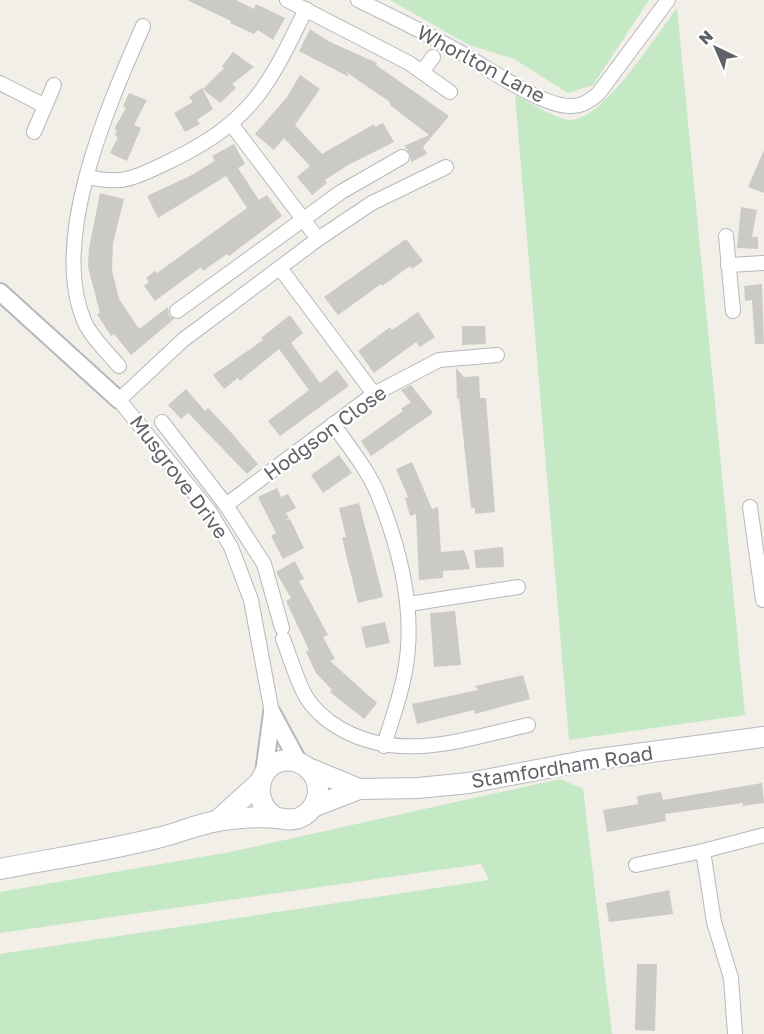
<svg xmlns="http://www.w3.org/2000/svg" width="764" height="1034" font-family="'Golos Text',sans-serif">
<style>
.green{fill:#c5e8c5}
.building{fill:#cccac5}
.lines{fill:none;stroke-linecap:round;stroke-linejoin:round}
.minor-casing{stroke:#b5b8bc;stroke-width:16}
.tertiary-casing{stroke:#b5b8bc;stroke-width:20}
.secondary-casing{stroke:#b6babf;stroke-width:22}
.minor{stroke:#fff;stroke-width:14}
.tertiary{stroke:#fff;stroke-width:16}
.secondary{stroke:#fff;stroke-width:20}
.labels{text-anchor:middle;stroke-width:4.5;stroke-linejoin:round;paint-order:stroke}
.street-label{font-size:20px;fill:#5f6368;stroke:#fff}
</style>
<rect width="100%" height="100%" fill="#f1efe8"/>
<g class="green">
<path d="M390 0H649L593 85 568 93 514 59 469 45Z"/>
<path d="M677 8 745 715 569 740 515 95C529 102 556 119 570 120 602 122 658 33 677 8Z"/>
<path d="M560 779 583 789 612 1034H0V954L489 880 481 864 0 933V892L230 852Z"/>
</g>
<g class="building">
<path d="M187 0H236L254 9 256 4 285 18 273 40 258 30 254 34 230 23 231 21Z"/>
<path d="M310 29 328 41 377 63 376 65 449 116 423 147 427 154 411 162 410 153 404 146 429 135 390 105V102L346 72 349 77 299 51Z"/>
<path d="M233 52 254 67 232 84 236 88 220 103 203 89 224 68 222 66Z"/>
<path d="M300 75 320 89 295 125 322 154 374 124 375 127 383 123 394 142 348 165 325 180 327 183 312 195 297 177 310 166 284 138 274 150 255 134 287 97Z"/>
<path d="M202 88 213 109 197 120 200 124 185 132 174 113 193 102 189 97Z"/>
<path d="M129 93 147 100 134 125 141 128 127 161 110 153 118 137 115 136 117 130 114 129 126 108 123 106Z"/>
<path d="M234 144 245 164 238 168 259 200 267 195 282 216 229 256 227 254 203 271 201 267 155 301 144 286 149 282 146 278 155 271 157 273 247 208 226 176 158 218 147 196 190 176 215 161 212 156Z"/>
<path d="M764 150V193L748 187Z"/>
<path d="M100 193 124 199 113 243 112 270 119 299 139 329 168 307 169 316 174 319 131 355 114 334 111 336 97 314 100 313 88 267 89 248Z"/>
<path d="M741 207 757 210 752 237H758V249L737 248Z"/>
<path d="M406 239 423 261 412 269 410 266 382 286 381 284 338 315 324 297Z"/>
<path d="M762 284 764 344H755L752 300 745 301 744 286Z"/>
<path d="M418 312 435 337 420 347 416 342 374 373 358 351 390 327 392 330Z"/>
<path d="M290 315 303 333 291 343 320 383 337 370 349 386 280 436 268 421 309 390 279 349 240 381 238 378 224 389 213 375 263 340 261 338Z"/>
<path d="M462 326H485L486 344 462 345Z"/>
<path d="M456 368 464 377 479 376 480 398H486L495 512 475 514V508H471L459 398 457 399Z"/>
<path d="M411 385 433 413 371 456 361 441 403 411 401 409 411 402 401 390Z"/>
<path d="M186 389 205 411 208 408 229 430 258 464 247 474 188 413 181 419 168 405Z"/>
<path d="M339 455 352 473 323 493 311 475Z"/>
<path d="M412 462 432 509 438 507 441 552 464 550 470 569 443 571V578L419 580 416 514 410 516 405 498 408 497 396 469Z"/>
<path d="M277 488 281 497 288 494 296 508 286 513 289 518 285 521 290 519 304 548 283 559 271 536 276 533 258 497Z"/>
<path d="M359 503 383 597 358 603 342 538 346 537 339 508Z"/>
<path d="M503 547 504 567 476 568 474 550Z"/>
<path d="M295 561 304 579 299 581 328 635 323 637 335 659 330 661 377 703 364 719 330 692 332 690 316 673 306 652 309 650 286 601 291 598 276 572Z"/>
<path d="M455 611 461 665 434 667 430 613Z"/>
<path d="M385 622 390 643 366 648 361 627Z"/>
<path d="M523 675 530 699 475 714 474 710 417 724 412 704 478 690 475 686Z"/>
<path d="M762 783 764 803 743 806V803L665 814 666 821 607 832 603 810 638 804 637 796 661 792 663 800Z"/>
<path d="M669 890 673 914 609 922 606 903Z"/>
<path d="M637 964H657L655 1031 635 1030Z"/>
</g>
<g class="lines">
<g class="minor-casing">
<g id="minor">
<path d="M287 0 409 63 450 92"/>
<path d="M358 0C391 16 424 32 456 50 484 65 540 106 570 106 581 107 590 101 598 94L668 0"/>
<path d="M422 72 433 57"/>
<path d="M0 83 45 106"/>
<path d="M232 125 318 239"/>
<path d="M34 132 54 85"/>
<path d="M88 177C122 185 135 178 166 163 250 123 267 90 306 9"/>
<path d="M726 236 733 311"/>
<path d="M728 265 764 263"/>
<path d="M280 268 374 394"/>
<path d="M177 311 341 192 402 157"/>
<path d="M119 366C108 353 92 338 85 323 48 240 109 104 143 26"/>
<path d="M162 422 226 505 264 564 282 628"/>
<path d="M333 424C349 447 369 471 379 497 401 552 416 613 405 671 401 696 391 721 384 746"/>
<path d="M226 505 374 394 439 360 497 355"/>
<path d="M750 507 763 600"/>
<path d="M409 604 518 587"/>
<path d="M283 639C290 657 296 678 305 695 313 709 327 721 341 729 401 763 465 739 528 725"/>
<path d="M272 713 251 600 231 547 210 512 119 400 183 340 318 239 372 203 446 167"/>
<path d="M703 851 764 835"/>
<path d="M636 865 703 851 714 922 731 978 735 1034"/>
</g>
</g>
<g class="tertiary-casing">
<g id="tertiary">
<path d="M0 292 119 400"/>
<path d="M272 713 299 763"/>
<path d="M264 773 272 713"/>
</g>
</g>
<g class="secondary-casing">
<g id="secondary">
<path d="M308 768 359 789"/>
<path d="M313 807 359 789 418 788 469 783 584 761 764 737"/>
<path d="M217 821 260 782"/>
<path d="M0 869C52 859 105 851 157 838 177 834 197 824 218 821 235 818 260 816 277 818 285 819 291 821 299 818 314 812 322 795 316 780 313 772 306 765 297 762 261 751 245 801 277 818"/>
</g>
</g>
<use href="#minor" class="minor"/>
<use href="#tertiary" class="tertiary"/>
<use href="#secondary" class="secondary"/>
</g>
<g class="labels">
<g class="street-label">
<text transform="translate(481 64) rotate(28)" y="7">Whorlton Lane</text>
<text transform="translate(325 433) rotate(-36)" y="7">Hodgson Close</text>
<text transform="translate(179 477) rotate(53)" y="7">Musgrove Drive</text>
<text transform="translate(562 767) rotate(-9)" y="7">Stamfordham Road</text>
</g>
</g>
<g transform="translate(716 48) rotate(316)" stroke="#ffffff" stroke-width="4.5" paint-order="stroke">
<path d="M0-4.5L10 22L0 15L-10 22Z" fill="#5f6368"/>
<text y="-9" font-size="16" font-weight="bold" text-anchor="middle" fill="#5f6368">N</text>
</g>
</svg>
